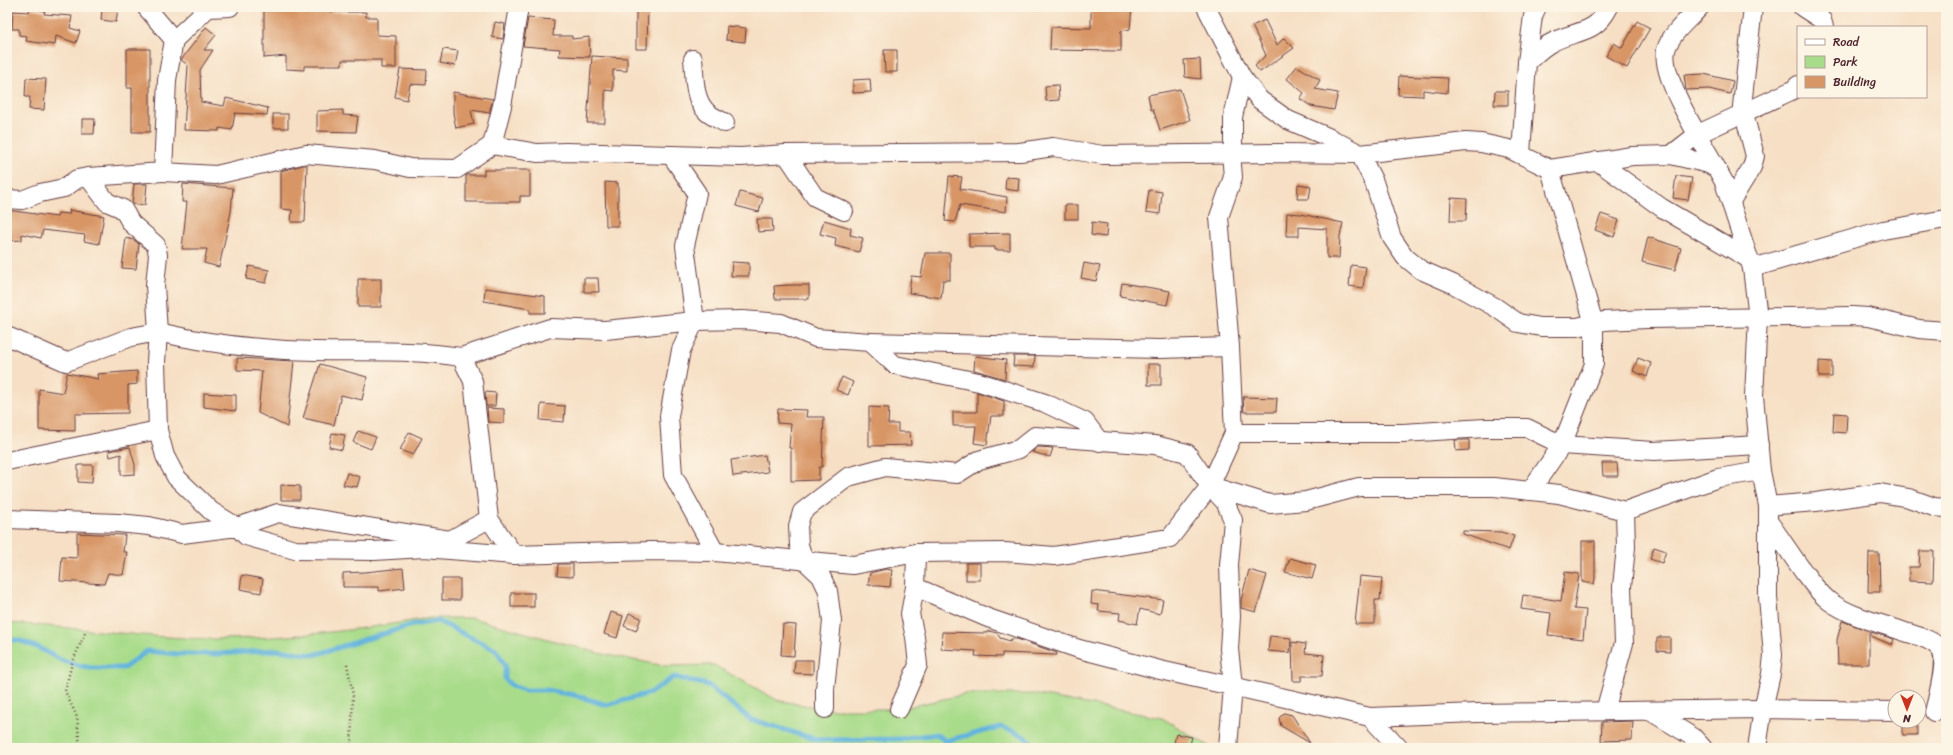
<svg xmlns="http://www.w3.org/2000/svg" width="1953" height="755" font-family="Sriracha,sans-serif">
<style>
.green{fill:#a9dc8a;stroke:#7a7e5a}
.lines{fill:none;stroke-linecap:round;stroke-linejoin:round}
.stream{stroke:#62b4dd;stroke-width:5}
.building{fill:#d89565}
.minor-casing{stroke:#643c42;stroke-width:20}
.path{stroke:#643c42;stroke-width:2.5;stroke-dasharray:1 3;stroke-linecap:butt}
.minor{stroke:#fff;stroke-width:18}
</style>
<rect width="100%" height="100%" fill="#fcf5e5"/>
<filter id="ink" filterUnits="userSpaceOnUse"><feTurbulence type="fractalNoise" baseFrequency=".025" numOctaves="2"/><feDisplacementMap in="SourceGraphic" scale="8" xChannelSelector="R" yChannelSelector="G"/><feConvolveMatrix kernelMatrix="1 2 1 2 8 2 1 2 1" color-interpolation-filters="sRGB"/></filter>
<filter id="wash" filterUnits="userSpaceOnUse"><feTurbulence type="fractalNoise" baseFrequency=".012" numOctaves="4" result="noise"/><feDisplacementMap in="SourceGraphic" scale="16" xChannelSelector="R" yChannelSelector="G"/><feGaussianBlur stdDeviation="0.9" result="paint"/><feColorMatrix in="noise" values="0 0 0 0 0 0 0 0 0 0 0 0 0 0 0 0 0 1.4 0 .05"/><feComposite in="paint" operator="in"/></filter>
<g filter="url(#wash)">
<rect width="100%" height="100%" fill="#f6dfc4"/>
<path class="green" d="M430 618H472L598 653 665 666 714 665 777 700 825 709H899L966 694H1033L1162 718 1212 748H7V623C76 627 144 638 213 639 285 639 359 630 430 618Z"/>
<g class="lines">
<path class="stream" d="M7 640H18L39 648 63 661 90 668H124L147 651 177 654H218L277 650 314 655 412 625 438 621 496 650 505 665V679L512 686 524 690H546L574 695 607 705 650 693 674 677 708 685 750 719 818 740 899 739 937 734 945 741 1001 727 1022 735 1038 748"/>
</g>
<g id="blocks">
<g class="building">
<path d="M636 7H648L647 49H636Z"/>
<path d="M1091 7H1132L1130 29 1121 31V51L1050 50 1051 27 1091 28Z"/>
<path d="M30 8 45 11 44 14 72 16 70 28 80 31 76 43 56 36 55 45 26 41 27 36 19 35V29H12L13 11 29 12Z"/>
<path d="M102 8 118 9 116 22 101 20Z"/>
<path d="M264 9 330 10V12H366V17H377V35L396 36V68H381V60H342V65H326V66H304V70L286 69V56L264 58Z"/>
<path d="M528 18 554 20 553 36H572V39L589 37 590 57 559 56 560 49 523 46Z"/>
<path d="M1265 20 1277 45 1284 38 1294 48 1260 72 1255 66 1266 55 1252 26Z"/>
<path d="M1637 21 1650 28 1627 68 1606 56 1614 43 1622 48Z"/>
<path d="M495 22 505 24 503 39 492 37Z"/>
<path d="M727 26 746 28 745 42 726 40Z"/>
<path d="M206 27 216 35 204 50H213L200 70 201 102 224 106 226 98 268 108 267 115 235 113 232 130 219 128V131L184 130 188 65 181 60Z"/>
<path d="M127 49H150V132H132V88H127Z"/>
<path d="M443 49 458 51 455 66 440 63Z"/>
<path d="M884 50H897V72H885Z"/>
<path d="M592 56 627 58V71L613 70V91L605 90V123H587Z"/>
<path d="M1200 59 1201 79 1185 77 1184 60Z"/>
<path d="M1297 66 1320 80 1315 89 1338 93 1334 110 1311 106 1300 99 1304 93 1287 79Z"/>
<path d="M400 69 427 70 426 85 410 84 407 100 395 97Z"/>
<path d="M1704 74 1733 81 1730 94 1709 89 1686 90 1684 75Z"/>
<path d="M1399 76 1448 78 1447 93 1423 90V96L1398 95Z"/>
<path d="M26 78 46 79 44 110 29 109 30 97H25Z"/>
<path d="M870 79 871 92 853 93V80Z"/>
<path d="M1058 85 1059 100 1046 101 1045 86Z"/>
<path d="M1180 89 1190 120 1160 130 1153 109 1151 110 1148 95Z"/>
<path d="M1495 91H1508V105H1494Z"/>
<path d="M453 92 493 99 489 113 471 110 474 124 456 128 453 113Z"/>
<path d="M343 110V115L358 116 356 132 317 131V111Z"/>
<rect x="273" y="114" width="15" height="14"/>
<path d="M82 119H95L94 134H82Z"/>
<path d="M303 165H307L305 222H291L292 210 281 209V171Z"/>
<path d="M484 170H530V196H520V202H466V175H484Z"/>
<path d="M949 176 962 177 960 189 1007 197 1006 212 960 205 955 222 945 221Z"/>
<path d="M1676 176 1692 178 1688 200 1673 198Z"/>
<path d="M1006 177 1019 178 1018 191 1005 189Z"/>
<path d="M605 182 618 183V226H606Z"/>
<path d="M134 184H147L145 205 132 204Z"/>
<path d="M183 184 233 188 231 212 219 267 204 263 207 249H182L187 202H182Z"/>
<path d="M1298 184 1311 186 1309 199H1297Z"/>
<path d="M1149 190 1162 192 1160 214 1146 212Z"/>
<path d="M740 192 763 198 759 212 736 206Z"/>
<path d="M1451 198 1467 199 1466 221H1450Z"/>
<rect x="1065" y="205" width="13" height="14"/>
<path d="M7 210 57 217 58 213 70 214 69 210 104 216 99 244 84 241 85 235 43 230 41 238 22 234V240L7 241Z"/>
<path d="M1287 213 1301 214 1343 223 1340 236 1339 258H1327V229L1299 227V236H1286Z"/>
<path d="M1601 214 1619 220 1614 237 1595 230Z"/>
<path d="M757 219H772L773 231 758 232Z"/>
<path d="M824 220 851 228 850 235 863 238 859 252 835 246 836 238 820 234Z"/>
<path d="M1092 222 1107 224 1106 237 1091 235Z"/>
<path d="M1010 233V250H995V247H969V234Z"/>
<path d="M1648 237 1681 248 1675 270 1642 262Z"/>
<path d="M126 238 134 240 139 244 136 269 122 268Z"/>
<path d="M925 253H950V280H943L941 298 909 293 911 276 921 277Z"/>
<path d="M732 262 749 263V276H731Z"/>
<path d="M1084 263 1100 266 1096 281 1081 278Z"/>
<path d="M1351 265 1366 267 1363 288 1349 286Z"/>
<path d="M249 266 269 270 266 283 246 279Z"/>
<path d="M584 278H598L599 292H584Z"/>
<rect x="358" y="279" width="23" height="28"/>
<path d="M1122 283 1170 291 1167 305 1120 296Z"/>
<path d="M789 285H809V299H775L774 286Z"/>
<path d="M485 288 545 296V313H530V309L484 301Z"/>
<path d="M975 356 1006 360 1005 379 974 370Z"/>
<path d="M1014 356H1035L1034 367 1013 366Z"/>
<path d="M237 358 294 361 287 427 258 413 262 371 237 370Z"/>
<path d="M1638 358 1651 363 1647 377 1633 371Z"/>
<path d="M1819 361 1832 362V377H1819Z"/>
<path d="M320 364 367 377 362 400 341 395 334 425 303 418Z"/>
<rect x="1148" y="364" width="13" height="21"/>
<path d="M137 371V384L128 385V413L75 414V431L39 430V389L63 393 67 373 98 379 97 374Z"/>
<path d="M842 377 853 382 848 395 836 390Z"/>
<path d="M485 392 496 393 495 406H486Z"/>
<path d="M977 392 1004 401V416H991L987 445 974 443 976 426H953V412H977Z"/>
<path d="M204 393 236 395V411L204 407Z"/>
<path d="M1243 397 1277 398 1276 412H1244Z"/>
<path d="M541 404 565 406 564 422 540 420Z"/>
<path d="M869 407 889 408 888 424H898V432H910L911 445 869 446Z"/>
<path d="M487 408 504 409V423L488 422Z"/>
<path d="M778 409 807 410 806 417H824L822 467H819V480L791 481V448H789L791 424 777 423Z"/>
<path d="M1834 413 1847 414 1846 433 1833 432Z"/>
<path d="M358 431 376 437 371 449 353 442Z"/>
<path d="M409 432 422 438 413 455 400 450Z"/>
<path d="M332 433 345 435 342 450 329 447Z"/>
<path d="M1455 440H1469V450L1456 451Z"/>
<path d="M130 447 135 465V474L121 475V454L110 457 109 451Z"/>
<path d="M1038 447 1053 448 1050 457 1032 452Z"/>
<path d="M765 455 768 472 733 476 731 460Z"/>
<path d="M1602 463H1617L1618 476H1603Z"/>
<path d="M78 465H93L92 483 78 482Z"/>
<path d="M347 473 360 477 357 487 343 485Z"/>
<path d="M281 485 300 486V500H281Z"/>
<path d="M1463 531 1501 532 1514 536 1509 550 1463 534Z"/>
<path d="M77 533 125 535 123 552H127L123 575 108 573 104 584 60 581 62 557 77 558Z"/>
<path d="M1582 541H1595V579L1594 584 1582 582Z"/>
<path d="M1654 547 1666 551 1662 563 1650 559Z"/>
<path d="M1920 551H1934L1933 582 1909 581V567H1919Z"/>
<path d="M1869 553H1879L1880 592H1868Z"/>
<path d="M1290 558 1316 565 1312 579 1285 572Z"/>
<rect x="966" y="563" width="14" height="17"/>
<path d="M558 564H573V577L557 576Z"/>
<path d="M403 568 405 588 379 591V587H343V573L365 572Z"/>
<path d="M886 569 892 570 890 587 868 585 870 573Z"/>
<path d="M1249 570 1267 575 1256 612 1241 608V600Z"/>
<path d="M1565 572 1579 574 1574 609 1586 610 1583 639 1548 635 1551 613 1521 609 1523 595 1561 601Z"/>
<path d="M242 575 263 579 261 593 240 589Z"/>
<path d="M1360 576 1382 578 1380 600H1375V624H1355Z"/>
<rect x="442" y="579" width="18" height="21"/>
<path d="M1092 591 1163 600 1160 614 1140 609 1137 624 1119 620 1120 613 1098 611 1099 605 1091 604Z"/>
<rect x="511" y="593" width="23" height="14"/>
<path d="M611 612 623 616 617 638 604 634Z"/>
<path d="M629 613 641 618 636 631 624 626Z"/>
<path d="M1842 621 1869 631V664H1838L1837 640Z"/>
<path d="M783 624 796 625 794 656 781 655Z"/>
<path d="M989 631 997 633 1000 638 1010 641 1011 639H1017L1057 653V655L1002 653V657L975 656 976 651 941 649 942 632 985 633Z"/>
<path d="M1871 632 1894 639 1892 645 1871 636Z"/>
<path d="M1270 636 1291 638 1290 653 1268 651Z"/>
<path d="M1657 637H1670V652L1657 651Z"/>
<path d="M1292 642 1306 644 1305 653 1324 655 1322 676H1302L1301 681H1293Z"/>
<path d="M795 660H813V674L794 673Z"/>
<path d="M1284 713 1292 715 1310 743 1281 726 1279 718Z"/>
<path d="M1633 721 1632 740 1601 741 1602 722Z"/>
<rect x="1903" y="723" width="14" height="12"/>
<path d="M1176 734 1192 737 1189 748H1173Z"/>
</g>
</g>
</g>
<g filter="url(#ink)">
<use href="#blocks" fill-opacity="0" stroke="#643c42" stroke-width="1"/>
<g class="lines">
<g class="minor-casing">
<g id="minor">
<path d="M146 7 174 40"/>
<path d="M1206 7 1242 77 1260 100 1288 120 1330 138 1360 154 1374 182 1392 238 1405 257 1421 270 1453 284 1495 307 1518 323 1541 327H1577L1604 321 1647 319 1852 316 1868 317 1919 329 1946 331"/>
<path d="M1700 7C1689 19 1670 34 1666 50 1660 78 1703 143 1717 169"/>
<path d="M1802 7 1822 20 1824 27"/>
<path d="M693 59C695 76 693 98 706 111 710 116 719 119 725 123"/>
<path d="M1527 62C1534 56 1542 48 1549 44 1574 29 1594 37 1609 7"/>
<path d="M492 145 537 153 566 152 741 157 786 154 1020 152 1053 147 1103 155 1279 153 1360 154 1466 142 1481 143 1509 149 1550 169 1632 156 1671 155 1709 164 1717 169 1724 182 1752 268 1758 318 1754 396 1761 471 1768 506V597L1773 655 1771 674 1763 709 1757 748"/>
<path d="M786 154 815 197 844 211"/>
<path d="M1521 154 1527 62 1533 16 1537 7"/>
<path d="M671 155 697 193 685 246 695 321 681 350 669 416 673 475 715 552"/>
<path d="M1671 155 1698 134 1793 90 1798 85"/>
<path d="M1597 161 1662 208 1749 259"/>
<path d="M163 172 216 175 306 154 375 160 410 168 457 169 492 145 502 106 519 7"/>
<path d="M88 177 107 202 123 209 131 223 156 245 158 255 155 285 158 332C209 344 262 350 315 351 364 352 413 349 461 357L473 381 489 519 514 555"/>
<path d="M7 199 22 200 40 193 64 188 77 179 88 177 163 172 167 80 174 40 208 8 230 7"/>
<path d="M1731 201 1752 167 1755 156 1742 106 1753 7"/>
<path d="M1752 268 1883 230 1946 219"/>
<path d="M7 336 66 362 131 337 158 332 156 362 158 430 165 456 176 477 211 511 237 527 278 513 450 540 489 519"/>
<path d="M870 342 1159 349 1230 347"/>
<path d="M461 357 550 328 605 330 695 321 743 320 781 323 816 338 870 342 895 365 979 382 1045 403 1085 422 1100 442"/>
<path d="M1234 433H1403L1485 428H1527L1562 445 1654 451 1759 445"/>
<path d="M7 461 158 430"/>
<path d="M1211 486 1270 504 1306 501 1359 487H1494L1559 494 1625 511 1626 547 1622 587 1624 643 1605 711"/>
<path d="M1530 491 1562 445 1594 364V324L1550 169"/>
<path d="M1768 506 1816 502 1880 493 1909 498 1934 507 1946 508"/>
<path d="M1625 511 1718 478 1761 471"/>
<path d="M7 519 118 523 149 526 182 534 237 527 246 536 295 550 374 551 424 548 514 555 651 551 715 552 853 565 916 553 1005 552 1054 556 1170 538 1210 486 1234 433 1230 347 1219 217 1233 177 1231 153 1233 150V117L1242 77"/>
<path d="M1768 521C1784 542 1810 586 1829 601 1851 617 1880 623 1905 632 1917 636 1933 639 1940 649 1948 659 1937 700 1934 712"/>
<path d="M916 553 915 587 988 618 1079 649 1160 670 1370 717 1477 713 1763 709 1895 711"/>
<path d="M825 709V689L832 621 828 591 821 576 804 560 799 545 798 526 802 512 848 477 885 467 957 474 979 460 1019 449 1035 436 1155 445 1187 453 1210 486 1225 502 1233 520 1229 565 1231 617 1229 649 1233 686 1228 748"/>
<path d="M899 709 918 665 915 637 910 614 915 587"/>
<path d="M1650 711 1693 737 1703 748"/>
<path d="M1370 717 1399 748"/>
</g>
</g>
<g class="path">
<path d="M347 664 353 695 351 748"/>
<path d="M80 748 77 717 65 691 72 663 86 631"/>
</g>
<use href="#minor" class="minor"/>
</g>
</g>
<rect width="1953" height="755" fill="none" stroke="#fcf5e5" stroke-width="24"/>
<rect x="1797" y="26" width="130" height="72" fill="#fcf5e5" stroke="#b59f9b"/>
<rect x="1805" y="39" width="20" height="6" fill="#ffffff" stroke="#b59f9b"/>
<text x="1833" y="46" font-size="12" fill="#4a1f2b">Road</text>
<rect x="1805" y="56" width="20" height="12" fill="#a9dc8a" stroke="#b59f9b"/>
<text x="1833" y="66" font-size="12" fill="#4a1f2b">Park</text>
<rect x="1805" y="76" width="20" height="12" fill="#d89565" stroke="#b59f9b"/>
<text x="1833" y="86" font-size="12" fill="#4a1f2b">Building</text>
<g transform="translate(1907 709) rotate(180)"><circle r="19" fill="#fcf5e5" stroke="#b59f9b"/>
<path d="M0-3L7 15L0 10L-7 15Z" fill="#c8321e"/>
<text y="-6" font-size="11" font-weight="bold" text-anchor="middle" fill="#4a1f2b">N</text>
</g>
</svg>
